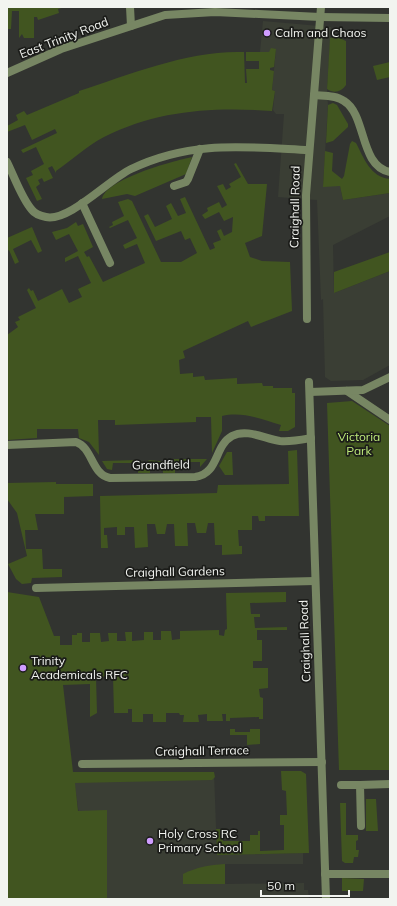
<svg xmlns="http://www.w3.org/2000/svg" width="397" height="906" font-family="Mulish,sans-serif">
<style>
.built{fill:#3a3e34}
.green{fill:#415520}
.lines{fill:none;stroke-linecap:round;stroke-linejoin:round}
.minor{stroke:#778663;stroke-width:8}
.tertiary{stroke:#778663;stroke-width:8}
.poi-dot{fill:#cf9dff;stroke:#1b1c19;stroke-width:1.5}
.labels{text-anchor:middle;stroke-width:3.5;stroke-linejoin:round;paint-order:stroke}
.poi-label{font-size:12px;fill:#f2f4f0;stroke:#1b1c19;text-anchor:start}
.street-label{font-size:12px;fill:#f2f4f0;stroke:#1b1c19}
.park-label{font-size:12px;fill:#beea7a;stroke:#1b1c19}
</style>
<rect width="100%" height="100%" fill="#323430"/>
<g class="built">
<path d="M263 21 331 27 327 89 328 105 323 186H340L343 200 390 193V216L333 245 334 293 390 271V365L363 380 331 381 325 377 323 299 321 300 317 200 278 197 284 114H276L273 110 275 91 272 90 276 49 269 52H260Z"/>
<path d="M73 772H214L217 855 303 853V864H225V884L304 883V890H308L309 899H91Z"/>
</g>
<g class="green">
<path d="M7 7H65L58 9 59 13 38 20 37 17H34V38H24L22 34 19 38V11H12L11 29H7Z"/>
<path d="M337 37 346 41V85C341 92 334 94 327 89L330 38Z"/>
<path d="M271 48 276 49 274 67 270 68V70L274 71 272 90 275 91 272 111C213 107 158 110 104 137 87 146 72 160 56 171V173L52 166 48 168 53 178 44 182 42 178 38 180 40 184 36 187 42 199 37 201 26 178 33 175 31 171 44 164 36 147 23 153 21 150 57 133 55 129 32 140 25 125 7 132V126L18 120 16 115 24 111 27 115 79 93V91C131 74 189 50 244 52L245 83H247L246 69H259V61H246V52H269Z"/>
<path d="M390 62V77L377 80 373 66Z"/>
<path d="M333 103 337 105 348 124V127L333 141 326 143 328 105Z"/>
<path d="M352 141 356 143C364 158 370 177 390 179V193L343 200 340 186 323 187 325 151 333 153 332 171 342 179 344 176 350 144Z"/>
<path d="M192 157 186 174 135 196 127 194 102 199C106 179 173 161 192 157Z"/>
<path d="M236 163 248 184H267L262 236 245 243 250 257 262 261 290 262 292 311 251 327 248 321 183 351 185 358 179 360 180 374 193 373V377L204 376 205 380 237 378V384L262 383 263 386H273V388H292V393H295V427L288 431H279L281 425C261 419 242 411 222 416V431L212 453 211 417H196V422L115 425V420H98L99 455 89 442 79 438 78 429H37V438L7 440V335L18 327 15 322 20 320 18 317 36 308 27 290 29 288 31 291 33 290 38 301 62 289 69 303 82 297 78 289 91 283 78 256 65 262V258L78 251 69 234 56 240 52 232 67 228 76 222 78 226 83 224 93 247 84 252 87 257 89 256 103 282 145 263 137 244 125 249 123 245 137 238 128 220 110 228 109 227 113 225 112 222 124 216 118 202 128 199 132 201 161 262H181L197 253 190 238 185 240 181 231 156 241 144 216 148 214 155 227 172 219 166 206 171 203 178 216 186 213 180 199 185 197 210 250 215 248 213 243 221 240 217 231 221 229 224 236 232 232 233 217 224 221 219 212 205 219 202 215 208 211 207 208 219 202 222 208 227 205 217 186 223 184 226 190 231 187 229 184 241 177 234 164Z"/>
<path d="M32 227 42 251 38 253 31 240 13 249 19 262 15 264 9 250 7 251V238Z"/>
<path d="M390 252V271L334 293V272Z"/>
<path d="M352 401 390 426V770H339L327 403Z"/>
<path d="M297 450 299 516H265V521H259L258 516H252V530H238L239 546H242V554L222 555V545H215L214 523H208L206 533H197L195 523H187L188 546H175L174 524H167L165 534H157L155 524H147L148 547 135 548 134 527H125V535H117V527L104 528V535H107L108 548H101L100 496 217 493 218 485 289 484 288 451Z"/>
<path d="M227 452H232L233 475H225L219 466Z"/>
<path d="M174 459H207L200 467V462H175V473H163L162 462 150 463V473H138V463H113L112 470 107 469 102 461 138 460 146 463 149 460 169 462Z"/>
<path d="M56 482V484H93V496L64 497V514H35L38 530H25L26 549H42L43 569H62V577L32 578 31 583 22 584 16 579 8 564 27 556 17 513 7 499V483Z"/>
<path d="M7 592 39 597 54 636H60V645H72V635H77V633H82V642H90V633H100L101 642 109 641 108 633H117V641H126L125 632H132V641L144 640V632H153V640H161V631H171L172 640 180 639V631L219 630V635L224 636 225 630 227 629 226 593 286 592V602L250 603 251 614H260V617H254L255 628 287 627V630H257V640H262V661H253V668H268V688L259 689 260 697 263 698V719H259V717L230 718V721H226V714H222L223 721H207V714L198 715 199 722H183L184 715H180L179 713H166V722H153V714H143V722H132V709H128V713H114L113 676 96 677 97 713 90 717V684L63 685 73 772H214L215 777 212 780 75 783 78 811 107 810V899H7Z"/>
<path d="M230 729H235V732H250V729H260V744L247 745V735H230Z"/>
<path d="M281 771H301L306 774 309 853 217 855 216 829H223V841H250V835H258V831H260V851L284 850V825H280V815H287L286 791 282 790Z"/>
<path d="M366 799H376L378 831H366Z"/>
<path d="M340 803H346V835H358V840L356 841V850H359L358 857H354L353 863H345L342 861Z"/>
<path d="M225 864V884H183V874C197 867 209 865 225 864Z"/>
<path d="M342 878 364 879 363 891H342Z"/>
</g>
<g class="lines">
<g class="minor">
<path d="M130 7 131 26"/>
<path d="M7 73 61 49 165 15 215 12 320 17"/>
<path d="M314 95C323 96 336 95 344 101 367 115 359 166 390 172"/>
<path d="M7 162C14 176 22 199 32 210 35 214 41 216 46 217 69 222 108 180 131 169 191 140 245 147 309 150"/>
<path d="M174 186 186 182 188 179 200 149"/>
<path d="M82 203 110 263"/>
<path d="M347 391 390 420"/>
<path d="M310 392 363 390 390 377"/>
<path d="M7 445 76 442C93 448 91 474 110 478L195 477C219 474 214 446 232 436 247 428 265 439 280 441 290 442 300 440 311 438"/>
<path d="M36 588 315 581"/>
<path d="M82 764 322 762"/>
<path d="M341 785H360"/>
<path d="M361 826 360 785 390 784"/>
<path d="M325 874H390"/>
</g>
<g class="tertiary">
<path d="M320 17 390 18"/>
<path d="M307 319 306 195 321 7"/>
<path d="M309 382 326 899"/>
</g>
</g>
<g class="poi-dot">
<circle cx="267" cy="33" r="4"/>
<circle cx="23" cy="668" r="4"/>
<circle cx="150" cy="841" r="4"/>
</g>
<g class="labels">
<g class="poi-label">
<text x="275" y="37">Calm and Chaos</text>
<text x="31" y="665">Trinity<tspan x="31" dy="14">Academicals RFC</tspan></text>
<text x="158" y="838">Holy Cross RC<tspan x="158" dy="14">Primary School</tspan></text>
</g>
<g class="street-label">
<text transform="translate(64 38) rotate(-21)" y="4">East Trinity Road</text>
<text transform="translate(295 207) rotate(-89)" y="4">Craighall Road</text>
<text transform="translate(161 465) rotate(-1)" y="4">Grandfield</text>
<text transform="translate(175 572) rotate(-1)" y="4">Craighall Gardens</text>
<text transform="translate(305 641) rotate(-92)" y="4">Craighall Road</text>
<text transform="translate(202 751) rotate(-1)" y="4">Craighall Terrace</text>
</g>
<g class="park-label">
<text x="359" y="441">Victoria<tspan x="359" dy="14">Park</tspan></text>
</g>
</g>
<rect width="397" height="906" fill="none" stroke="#f2f4f0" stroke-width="16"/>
<path d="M261 890v6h88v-6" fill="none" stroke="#f2f4f0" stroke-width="2"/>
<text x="267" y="890" font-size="12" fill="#f2f4f0" stroke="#1b1c19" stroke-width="3" paint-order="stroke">50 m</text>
</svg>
